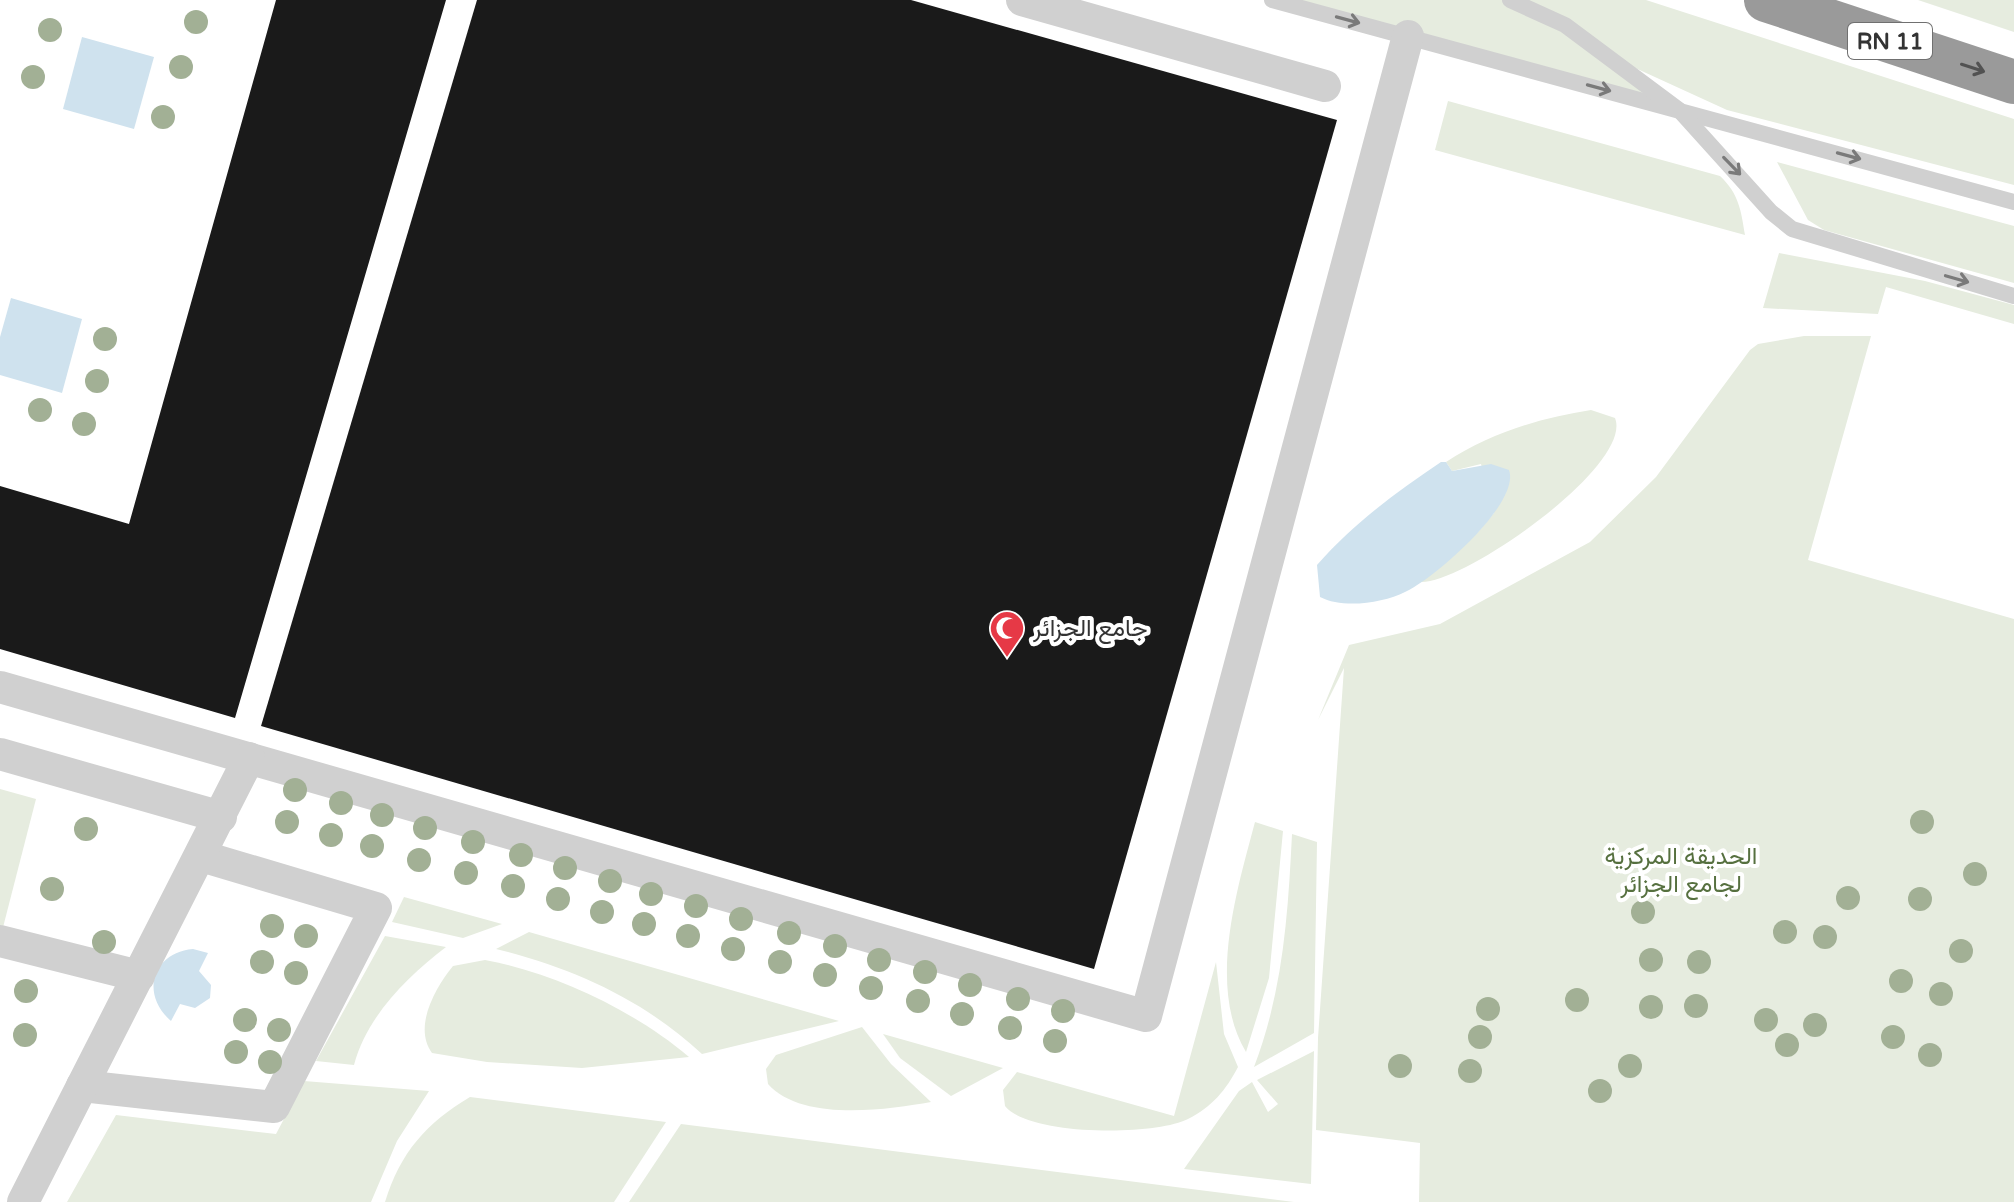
<svg xmlns="http://www.w3.org/2000/svg" width="2014" height="1202" font-family="'Varela Round',Vazirmatn,sans-serif">
<style>
.green{fill:#e6ecdf}
.water{fill:#cfe2ee}
.building{fill:#1a1a1a}
.lines{fill:none;stroke-linecap:round;stroke-linejoin:round}
.lane{stroke:#d0d0d0;stroke-width:16}
.street{stroke:#d0d0d0;stroke-width:32}
.highway{stroke:#9a9a9a;stroke-width:44}
.tree{fill:#a2b095}
.oneway{stroke:#7a7a7a}
.oneway2{stroke:#525252}
.labels{text-anchor:middle;stroke-width:8;stroke-linejoin:round;paint-order:stroke}
.shield{fill:#fff;stroke:#707070;stroke-width:2}
.shield-label{font-size:22px;font-weight:bold;fill:#333}
.poi-label{font-size:24px;fill:#333;stroke:#fff;text-anchor:start}
.park-label{font-size:24px;fill:#56703f;stroke:#fff}
</style>
<rect width="100%" height="100%" fill="#fff"/>
<g class="green">
<path d="M1272 0H1646L2014 119V185L1727 110 1609 56 1679 110Z"/>
<path d="M1918 0H2014V32Z"/>
<path d="M1448 101 1720 176C1739 194 1741 210 1745 235L1435 150Z"/>
<path d="M1777 162 2014 226V283L1824 230 1808 220Z"/>
<path d="M1779 253 1925 281 2014 305V324L1886 287 1878 314 1763 308Z"/>
<path d="M1804 336H1871L1808 560 2014 619V1202H1419L1420 1143 1316 1130 1318 1038 1344 668 1318 720 1349 645 1440 624 1590 542 1656 477 1750 350 1758 344Z"/>
<path d="M1591 410 1615 418C1634 465 1463 585 1420 582L1479 531 1494 513 1481 464 1452 471 1446 462C1490 433 1540 418 1591 410Z"/>
<path d="M0 789 36 799 0 939Z"/>
<path d="M1255 822 1283 831 1269 978 1246 1052C1207 987 1237 890 1255 822Z"/>
<path d="M1292 834 1317 842 1314 1033 1254 1067C1283 991 1288 915 1292 834Z"/>
<path d="M404 897 502 924 463 938 392 922Z"/>
<path d="M529 932 839 1021 702 1054C644 1000 573 968 496 949Z"/>
<path d="M385 936 446 947C407 977 367 1016 354 1065L316 1061Z"/>
<path d="M485 960C555 973 635 1011 689 1057L582 1068 487 1062 432 1053C413 1027 435 988 453 966Z"/>
<path d="M1216 962 1224 1034 1238 1067C1226 1090 1212 1107 1188 1119 1155 1136 1029 1136 1005 1106L1003 1090 1017 1072 1174 1116Z"/>
<path d="M862 1027 891 1064 931 1102C886 1110 802 1122 768 1084L766 1069 776 1055Z"/>
<path d="M883 1034 1003 1068 951 1096 900 1058Z"/>
<path d="M1314 1051 1311 1184 1184 1169 1239 1091 1252 1082 1268 1112 1278 1104 1257 1080Z"/>
<path d="M304 1081 429 1091 397 1141 371 1202H67L116 1115 276 1134Z"/>
<path d="M470 1097 666 1122 614 1202H385C400 1153 426 1123 470 1097Z"/>
<path d="M681 1124 1294 1202H629Z"/>
</g>
<g class="water">
<path d="M82 37 154 57 134 129 63 109Z"/>
<path d="M11 298 82 319 62 393 0 375V337Z"/>
<path d="M1441 462H1446L1452 471 1491 464 1509 470C1521 503 1434 579 1405 592 1383 603 1343 609 1320 597L1317 565C1353 524 1395 493 1441 462Z"/>
<path d="M193 949 208 953 199 971 211 985 210 998 195 1008 180 1004 171 1021C140 994 152 953 193 949Z"/>
</g>
<g class="building">
<path d="M276 0H446L235 718 0 649V486L129 524Z"/>
<path d="M477 0H911L1337 120 1094 969 261 726Z"/>
</g>
<g class="lines">
<g class="lane">
<path d="M1272 0 2014 202"/>
<path d="M1510 0 1565 25 1679 110 1771 212 1792 229 2014 296"/>
</g>
<g class="street">
<path d="M1022 0 1325 86"/>
<path d="M0 687 1146 1016 1408 36"/>
<path d="M0 754 221 817"/>
<path d="M0 941 139 976"/>
<path d="M82 1086 274 1107 376 908 201 856"/>
<path d="M23 1202 249 758"/>
</g>
<path class="highway" d="M1766 0 2014 82"/>
</g>
<g class="tree">
<circle cx="196" cy="22" r="12"/>
<circle cx="50" cy="30" r="12"/>
<circle cx="181" cy="67" r="12"/>
<circle cx="33" cy="77" r="12"/>
<circle cx="163" cy="117" r="12"/>
<circle cx="105" cy="339" r="12"/>
<circle cx="97" cy="381" r="12"/>
<circle cx="40" cy="410" r="12"/>
<circle cx="84" cy="424" r="12"/>
<circle cx="295" cy="790" r="12"/>
<circle cx="341" cy="803" r="12"/>
<circle cx="382" cy="815" r="12"/>
<circle cx="287" cy="822" r="12"/>
<circle cx="1922" cy="822" r="12"/>
<circle cx="425" cy="828" r="12"/>
<circle cx="86" cy="829" r="12"/>
<circle cx="331" cy="835" r="12"/>
<circle cx="473" cy="842" r="12"/>
<circle cx="372" cy="846" r="12"/>
<circle cx="521" cy="855" r="12"/>
<circle cx="419" cy="860" r="12"/>
<circle cx="565" cy="868" r="12"/>
<circle cx="466" cy="873" r="12"/>
<circle cx="1975" cy="874" r="12"/>
<circle cx="610" cy="881" r="12"/>
<circle cx="513" cy="886" r="12"/>
<circle cx="52" cy="889" r="12"/>
<circle cx="651" cy="894" r="12"/>
<circle cx="1848" cy="898" r="12"/>
<circle cx="558" cy="899" r="12"/>
<circle cx="1920" cy="899" r="12"/>
<circle cx="696" cy="906" r="12"/>
<circle cx="602" cy="912" r="12"/>
<circle cx="1643" cy="912" r="12"/>
<circle cx="741" cy="919" r="12"/>
<circle cx="644" cy="924" r="12"/>
<circle cx="272" cy="926" r="12"/>
<circle cx="1785" cy="932" r="12"/>
<circle cx="789" cy="933" r="12"/>
<circle cx="306" cy="936" r="12"/>
<circle cx="688" cy="936" r="12"/>
<circle cx="1825" cy="937" r="12"/>
<circle cx="104" cy="942" r="12"/>
<circle cx="835" cy="946" r="12"/>
<circle cx="733" cy="949" r="12"/>
<circle cx="1961" cy="951" r="12"/>
<circle cx="879" cy="960" r="12"/>
<circle cx="1651" cy="960" r="12"/>
<circle cx="262" cy="962" r="12"/>
<circle cx="780" cy="962" r="12"/>
<circle cx="1699" cy="962" r="12"/>
<circle cx="925" cy="972" r="12"/>
<circle cx="296" cy="973" r="12"/>
<circle cx="825" cy="975" r="12"/>
<circle cx="1901" cy="981" r="12"/>
<circle cx="970" cy="985" r="12"/>
<circle cx="871" cy="988" r="12"/>
<circle cx="26" cy="991" r="12"/>
<circle cx="1941" cy="994" r="12"/>
<circle cx="1018" cy="999" r="12"/>
<circle cx="1577" cy="1000" r="12"/>
<circle cx="918" cy="1001" r="12"/>
<circle cx="1696" cy="1006" r="12"/>
<circle cx="1651" cy="1007" r="12"/>
<circle cx="1488" cy="1009" r="12"/>
<circle cx="1063" cy="1011" r="12"/>
<circle cx="962" cy="1014" r="12"/>
<circle cx="245" cy="1020" r="12"/>
<circle cx="1766" cy="1020" r="12"/>
<circle cx="1815" cy="1025" r="12"/>
<circle cx="1010" cy="1028" r="12"/>
<circle cx="279" cy="1030" r="12"/>
<circle cx="25" cy="1035" r="12"/>
<circle cx="1480" cy="1037" r="12"/>
<circle cx="1893" cy="1037" r="12"/>
<circle cx="1055" cy="1041" r="12"/>
<circle cx="1787" cy="1045" r="12"/>
<circle cx="236" cy="1052" r="12"/>
<circle cx="1930" cy="1055" r="12"/>
<circle cx="270" cy="1062" r="12"/>
<circle cx="1400" cy="1066" r="12"/>
<circle cx="1630" cy="1066" r="12"/>
<circle cx="1470" cy="1071" r="12"/>
<circle cx="1600" cy="1091" r="12"/>
</g>
<defs><path id="oneway-shaft" d="M-6 0H5M1.5-3L5.5 0L1.5 3" fill="none" stroke-width="1.6" stroke-linecap="round" stroke-linejoin="round" transform="scale(2)"/></defs>
<g class="oneway">
<use href="#oneway-shaft" transform="translate(1348 20) rotate(15)"/>
<use href="#oneway-shaft" transform="translate(1599 88) rotate(15)"/>
<use href="#oneway-shaft" transform="translate(1849 156) rotate(15)"/>
<use href="#oneway-shaft" transform="translate(1732 166) rotate(46)"/>
<use href="#oneway-shaft" transform="translate(1957 279) rotate(16)"/>
</g>
<use class="oneway2" href="#oneway-shaft" transform="translate(1973 68) rotate(18)"/>
<defs>
<g id="mosque-pin" transform="scale(1.8)"><path d="M0 17L-7.5 6A9.5 9.5 0 1 1 7.5 6Z" fill="#e63946" stroke="#fff"/><path d="M3.5-4.9A6 6 0 1 0 3.5 4.9A5 5 0 1 1 3.5-4.9Z" fill="#fff"/></g>
</defs>
<g fill-rule="evenodd">
<use href="#mosque-pin" x="1007" y="628"/>
</g>
<g class="labels">
<rect class="shield" x="1848" y="23" width="84" height="36" rx="6"/>
<g class="shield-label">
<text x="1890" y="49">RN 11</text>
</g>
<g class="poi-label">
<text x="1033" y="636">جامع الجزائر</text>
</g>
<g class="park-label">
<text x="1681" y="864">الحديقة المركزية<tspan x="1681" dy="28">لجامع الجزائر</tspan></text>
</g>
</g>
</svg>
